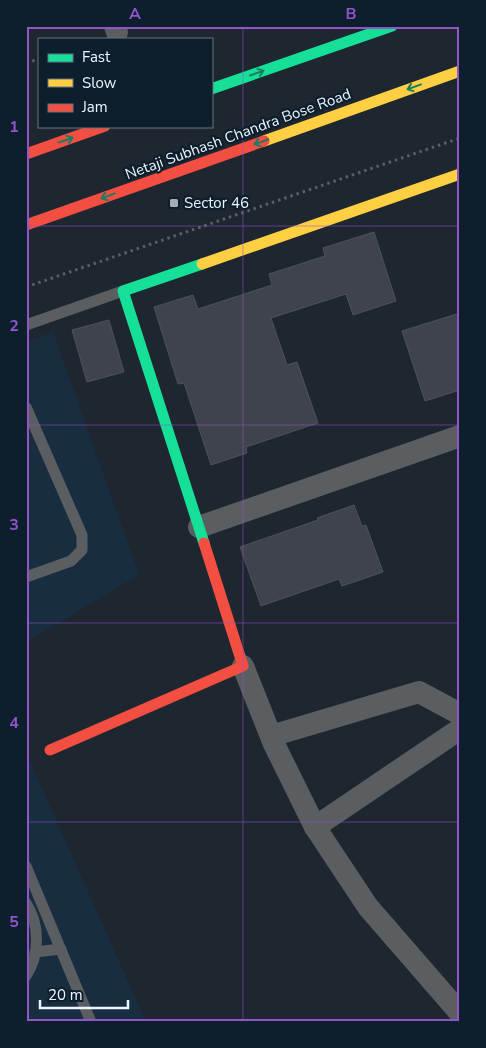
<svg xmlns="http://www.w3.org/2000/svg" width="486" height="1048" font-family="'Nunito Sans',sans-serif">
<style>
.built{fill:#192d40}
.building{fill:#3f444c;stroke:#4c515a}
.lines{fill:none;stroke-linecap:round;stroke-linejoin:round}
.path{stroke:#5a5f64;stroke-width:3;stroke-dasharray:2.5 4;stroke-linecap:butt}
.lane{stroke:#5a5e60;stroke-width:11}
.street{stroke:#5a5e60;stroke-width:22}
.fast{stroke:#16e098;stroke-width:11}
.slow{stroke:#ffcf43;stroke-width:11}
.jam{stroke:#f24e42;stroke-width:11}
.oneway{stroke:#127f62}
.grid{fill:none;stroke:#9254cc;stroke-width:1;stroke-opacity:0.55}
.poi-dot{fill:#a4adb6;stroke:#0d1e2d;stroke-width:2}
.labels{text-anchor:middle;stroke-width:4.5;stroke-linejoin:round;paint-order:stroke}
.street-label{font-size:15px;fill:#ecf5fe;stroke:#0d1e2d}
.poi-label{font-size:15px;fill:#ecf5fe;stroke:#0d1e2d;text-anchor:start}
.neatline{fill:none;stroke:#9254cc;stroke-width:2}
.grid-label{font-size:16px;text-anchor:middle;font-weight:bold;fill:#9254cc}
</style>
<rect width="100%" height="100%" fill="#1e2730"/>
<g class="built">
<path d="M53 332 139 575 26 642V342Z"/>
<path d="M26 753 146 1022H26Z"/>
</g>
<g class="building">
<path d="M374 232 396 301 353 315 346 294 271 318 287 365 297 362 318 423 246 447 247 453 211 465 184 383 178 384 154 307 193 295 198 309 272 285 269 274 325 256 323 248Z"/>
<path d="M460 313V390L425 401 402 331Z"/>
<path d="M109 320 124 372 87 382 72 330Z"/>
<path d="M354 505 362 526 366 525 383 572 342 586 339 579 261 606 240 547 318 520 317 518Z"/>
</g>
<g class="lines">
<g class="path">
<path d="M26 63 39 59"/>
<path d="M26 287 460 138"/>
</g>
<g class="lane">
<path d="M26 325 123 291"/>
<path d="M26 407 82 535V550L71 561 26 577"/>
<path d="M26 866 91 1022"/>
<path d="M26 903C40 924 40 955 26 976"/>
<path d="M35 952 61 949"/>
</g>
<g class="street">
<path d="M115 26 117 32"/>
<path d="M199 527 460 436"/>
<path d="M243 666 274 744 315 827 368 907 460 1013"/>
<path d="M271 736 419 692 460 714"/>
<path d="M315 827 460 729"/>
</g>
<g class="fast">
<path d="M211 89 392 26"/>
<path d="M202 264 123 291 204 543"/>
</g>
<g class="slow">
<path d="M264 141 460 71"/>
<path d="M202 264 460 174"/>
</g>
<g class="jam">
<path d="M26 154 105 126"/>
<path d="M26 225 264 141"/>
<path d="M50 750 243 666 204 543"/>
</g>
</g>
<defs><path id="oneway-shaft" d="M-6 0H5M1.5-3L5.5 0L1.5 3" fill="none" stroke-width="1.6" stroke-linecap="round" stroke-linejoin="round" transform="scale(1.25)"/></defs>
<g class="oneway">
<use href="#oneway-shaft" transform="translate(257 73) rotate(-19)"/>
<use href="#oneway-shaft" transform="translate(414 87) rotate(160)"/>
<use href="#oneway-shaft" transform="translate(66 140) rotate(-19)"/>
<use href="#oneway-shaft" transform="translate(261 142) rotate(160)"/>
<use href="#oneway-shaft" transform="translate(108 196) rotate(160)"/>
</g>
<path class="grid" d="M243 26V1022M26 226H460M26 425H460M26 623H460M26 822H460"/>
<rect class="poi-dot" x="169" y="198" width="10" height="10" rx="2.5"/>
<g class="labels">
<g class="street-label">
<text transform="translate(238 134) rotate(-20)" y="5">Netaji Subhash Chandra Bose Road</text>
</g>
<g class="poi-label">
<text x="184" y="208">Sector 46</text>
</g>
</g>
<rect width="486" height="1048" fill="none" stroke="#0d1e2d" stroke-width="55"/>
<rect x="38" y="38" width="175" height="90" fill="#0d1e2d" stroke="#667481"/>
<rect x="48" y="54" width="25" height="8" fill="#16e098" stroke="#667481"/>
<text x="82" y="62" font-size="15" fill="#ecf5fe">Fast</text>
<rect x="48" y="79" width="25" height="8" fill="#ffcf43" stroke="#667481"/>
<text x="82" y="88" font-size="15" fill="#ecf5fe">Slow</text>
<rect x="48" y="104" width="25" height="8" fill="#f24e42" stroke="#667481"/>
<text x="82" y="112" font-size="15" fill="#ecf5fe">Jam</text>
<path d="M40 1000v8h88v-8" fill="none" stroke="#ecf5fe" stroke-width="2.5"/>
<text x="48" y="1000" font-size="15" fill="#ecf5fe" stroke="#0d1e2d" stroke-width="4" paint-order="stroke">20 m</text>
<rect x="28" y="28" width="430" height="992" class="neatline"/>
<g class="grid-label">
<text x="135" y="19">A</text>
<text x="351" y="19">B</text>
<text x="14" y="132">1</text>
<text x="14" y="331">2</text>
<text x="14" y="530">3</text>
<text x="14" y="728">4</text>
<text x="14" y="927">5</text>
</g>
</svg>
